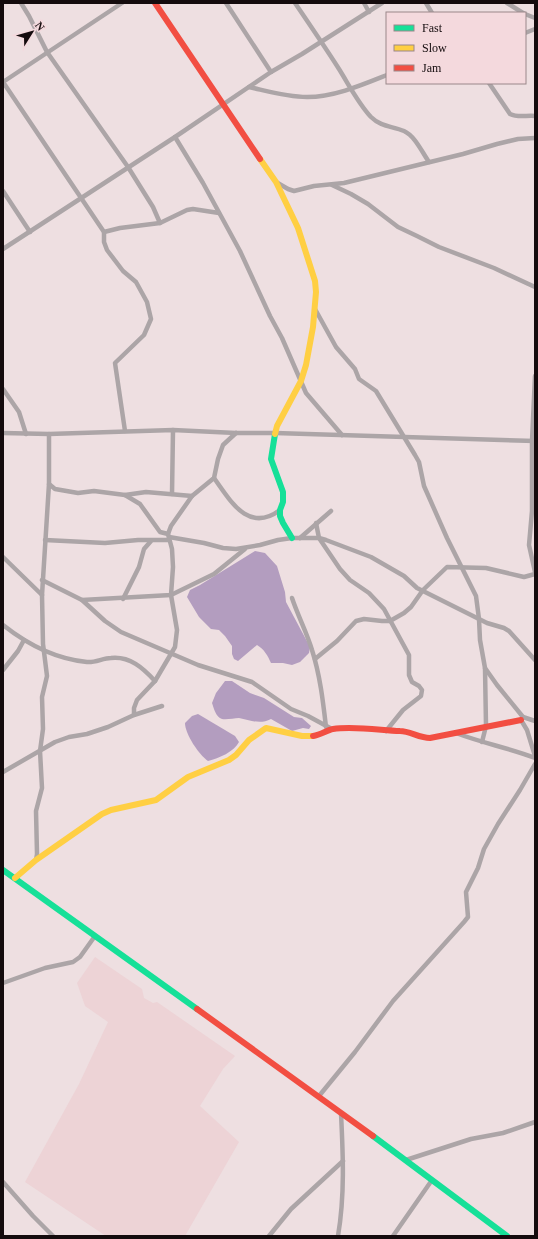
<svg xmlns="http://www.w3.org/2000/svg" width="538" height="1239" font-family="Georgia,serif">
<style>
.built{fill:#edd3d6}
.water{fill:#b39dbf}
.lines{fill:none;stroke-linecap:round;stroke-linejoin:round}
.street{stroke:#aca5a7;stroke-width:4.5}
.fast{stroke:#16e098;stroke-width:6}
.slow{stroke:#ffcf43;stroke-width:6}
.jam{stroke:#f24e42;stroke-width:6}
</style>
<rect width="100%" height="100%" fill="#eedfe1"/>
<path class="built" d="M95 957 142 989 144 998 153 1003 157 1002 235 1056 223 1069 200 1106 239 1142 185 1236H106L25 1182 79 1084 108 1022 85 1006 77 983Z"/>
<g class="water">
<path d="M255 551 265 553 277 566 285 592 286 602 310 647 309 653 300 662 292 665 283 663H271C268 656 264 649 257 645L238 661 234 659 232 654V646L225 636 219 630 211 629 199 617 187 597 190 590 200 585Z"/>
<path d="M225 681H232L250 693 264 698 294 717 302 718 311 726 309 729 303 728 292 731 271 719C260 725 250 720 239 718 234 718 227 720 222 719 216 717 214 709 212 703L216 693Z"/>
<path d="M198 714 235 736 239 742C234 752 219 758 208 761 199 755 185 734 185 723L192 716Z"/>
</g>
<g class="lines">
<g class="street">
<path d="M21 3 29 16 47 52 128 167 153 207 160 223"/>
<path d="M226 3 271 72"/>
<path d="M295 3C310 25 325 47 339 69 349 85 358 103 371 117 381 127 392 126 404 131 415 136 422 152 429 162"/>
<path d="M364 3 369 12"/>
<path d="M426 3 432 13"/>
<path d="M507 3 523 13"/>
<path d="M525 14 535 18"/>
<path d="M525 33 535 29"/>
<path d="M3 82 104 232V242L107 250 123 271 136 282 147 302 151 319 144 335 115 363 125 431"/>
<path d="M3 82 122 3"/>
<path d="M489 83 510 114C518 118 527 115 535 116"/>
<path d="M249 87C267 91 287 97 307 97 334 97 362 85 387 75"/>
<path d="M175 137 203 183 240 251 270 316 282 338 306 393 342 435"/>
<path d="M276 182 288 189 294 191 314 186 344 183 463 154 497 144 518 139 535 138"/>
<path d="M332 185 351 194 368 204 398 227 417 236 439 247 494 268 535 287"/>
<path d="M3 191 30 232"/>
<path d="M104 232 120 228 160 223 187 210 193 209 219 213"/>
<path d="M3 249 175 137 271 72 302 54 382 3"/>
<path d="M315 309 336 347 355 369 359 379 376 391 415 455 419 462 424 486 447 538 476 596 479 619 480 640 485 668 497 685 523 717 535 721"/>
<path d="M535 376 532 441V511L529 545 535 572"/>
<path d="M3 389 19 412 26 434"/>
<path d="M3 433 49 434 173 430 236 433H275L535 441"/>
<path d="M214 478C230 500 248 534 280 510"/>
<path d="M49 484 55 489 78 493 94 491 125 495 146 492 192 496"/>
<path d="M172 494 173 430"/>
<path d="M125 495 140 504 160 532 168 534"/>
<path d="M316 523 319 538 340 569 350 580 369 593 384 609 409 655V675L412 682 419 686 422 690 421 696 403 710 386 731"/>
<path d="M169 537 204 543 223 548 236 549 260 545 278 540 292 538H319L326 540 371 557 404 576 417 588 487 623 504 628 509 631 535 660"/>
<path d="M300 538 331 511"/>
<path d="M45 540 105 543 138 540H169"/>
<path d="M3 557 42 595"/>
<path d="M42 580 82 600 105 621 121 632 198 665 252 682 291 709 308 716 332 729"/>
<path d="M292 598C298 616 307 633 312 650 320 675 323 701 326 727"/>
<path d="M123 599 139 567 144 549 151 541"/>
<path d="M82 600 171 595 214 574 245 549"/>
<path d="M3 625C27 644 56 659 87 662 95 663 103 658 111 658 130 656 143 668 155 681"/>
<path d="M315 659 337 641 356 621 364 619 382 621H390L404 613 411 607 423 590 447 567 486 568 524 577 535 574"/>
<path d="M3 670 18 651 24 640"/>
<path d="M134 715V708L137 700 155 681 175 647 177 630 171 595 173 567 172 549 168 534 171 526 192 496 214 478 218 459 223 445 236 433"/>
<path d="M522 719 521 720 527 730 535 756"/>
<path d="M456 733C482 743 509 748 535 758"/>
<path d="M482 742 486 726 485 668"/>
<path d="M3 772 55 742 69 737 87 734 108 727 134 715 162 706"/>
<path d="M36 860 37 854 36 811 42 788 40 751 43 729 42 697 47 676 43 644 42 595 49 484V434"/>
<path d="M3 983 45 968 73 962 80 957 95 936"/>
<path d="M319 1096 355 1052 393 1001 464 922 468 917 466 892 478 868 484 849 498 824 520 790 535 764"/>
<path d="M406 1160 471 1139 503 1133 535 1122"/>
<path d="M3 1182 33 1216 53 1236"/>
<path d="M269 1236 291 1209 343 1161"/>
<path d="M338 1236C345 1195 343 1154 341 1113"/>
<path d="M393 1236 432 1180"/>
</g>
<g class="fast">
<path d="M275 434 271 459 283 492V502L280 510V516L283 523 292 538"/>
<path d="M3 870 197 1009"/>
<path d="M373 1136 507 1236"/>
</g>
<g class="slow">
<path d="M260 159 276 182 298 228 315 281 316 292 313 327 306 365 301 381 277 426 275 434"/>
<path d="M15 878 36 860 102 814 111 810 156 800 188 777 229 760 236 755 249 740 266 728 302 736H313"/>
</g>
<g class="jam">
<path d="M155 3 260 159"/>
<path d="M313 736C321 735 327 730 333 729 353 726 379 730 400 731 410 731 419 738 430 738L521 720"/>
<path d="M197 1009 373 1136"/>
</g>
</g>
<rect width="538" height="1239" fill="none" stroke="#140b0d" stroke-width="8"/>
<rect x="386" y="12" width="140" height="72" fill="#f4d9dd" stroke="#9a878a"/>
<rect x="394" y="25" width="20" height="6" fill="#16e098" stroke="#9a878a"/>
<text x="422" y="32" font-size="12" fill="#140b0d">Fast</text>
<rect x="394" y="45" width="20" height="6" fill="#ffcf43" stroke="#9a878a"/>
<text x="422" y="52" font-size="12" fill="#140b0d">Slow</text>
<rect x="394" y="65" width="20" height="6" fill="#f24e42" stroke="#9a878a"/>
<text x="422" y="72" font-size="12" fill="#140b0d">Jam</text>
<g transform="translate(32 32) rotate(53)" stroke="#f4d9dd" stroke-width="3" paint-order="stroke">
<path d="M0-3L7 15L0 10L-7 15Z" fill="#140b0d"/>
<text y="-6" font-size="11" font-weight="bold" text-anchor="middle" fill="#140b0d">N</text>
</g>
</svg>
